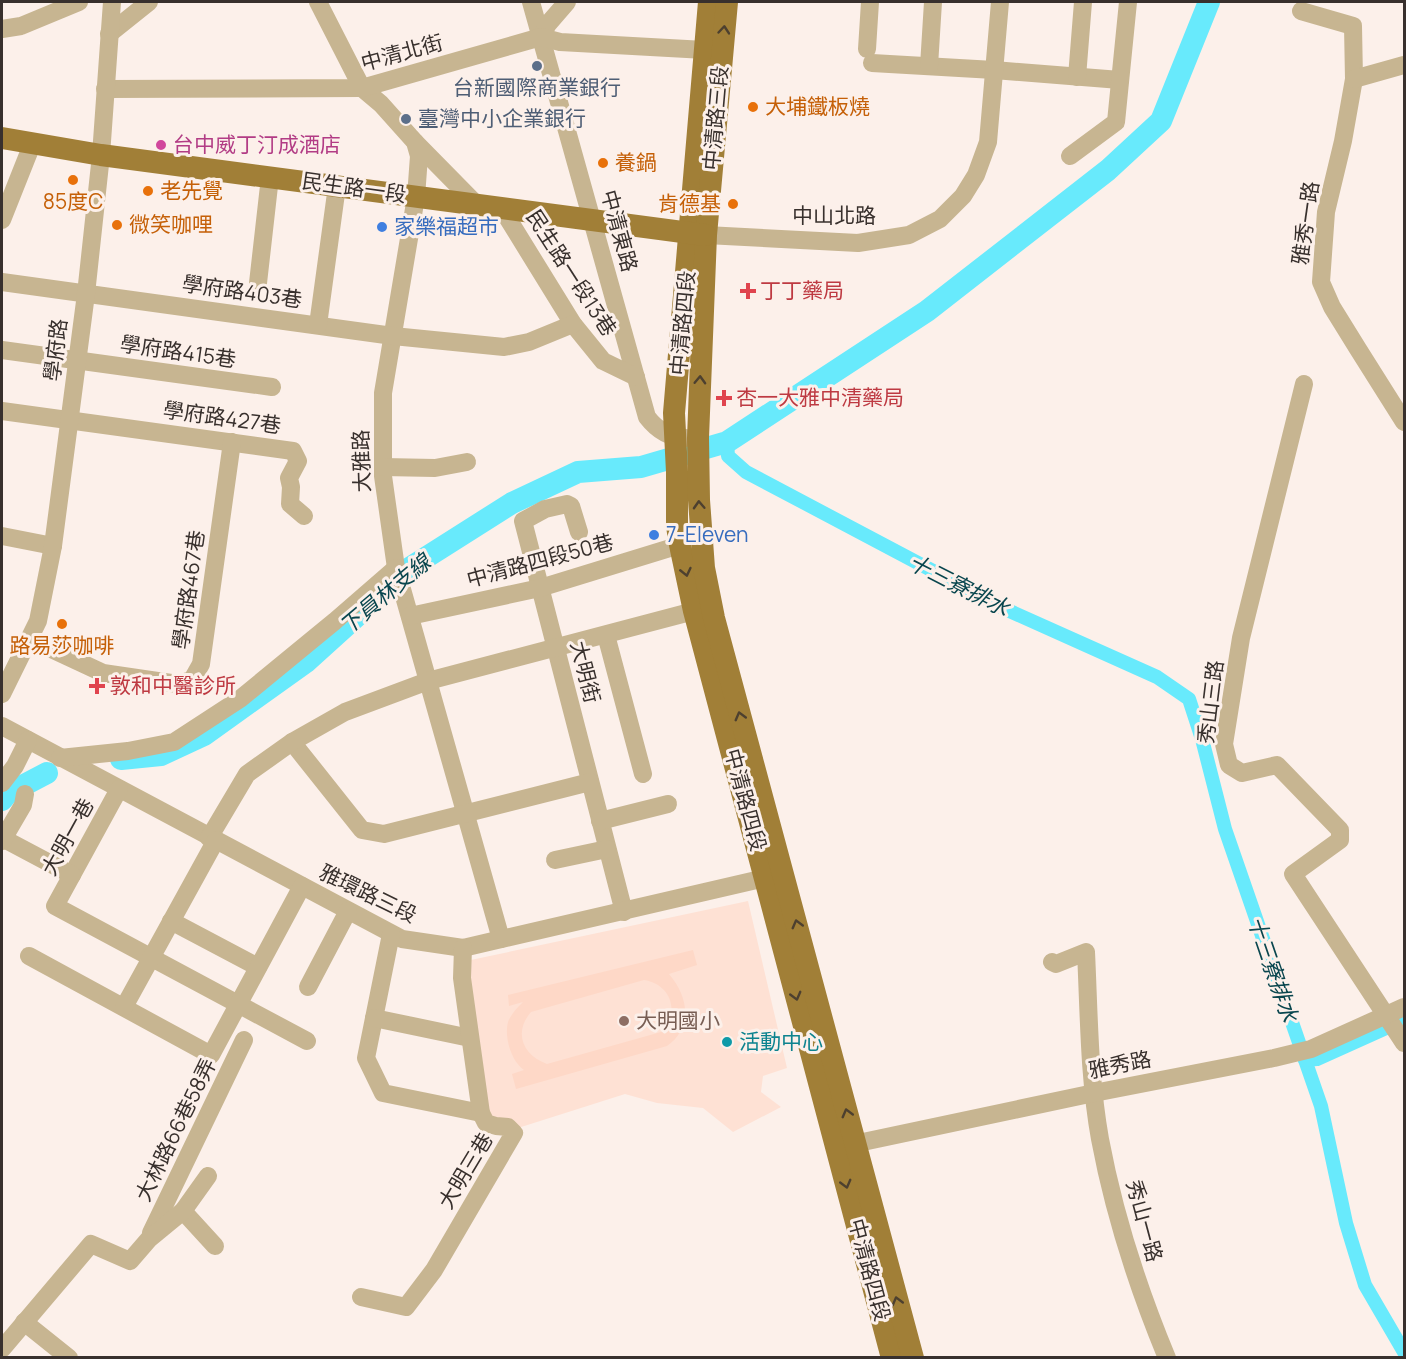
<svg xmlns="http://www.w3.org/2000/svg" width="1406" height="1359" font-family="Manrope,'Noto Sans TC',sans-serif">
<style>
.built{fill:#fee1d4}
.green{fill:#fed8c7;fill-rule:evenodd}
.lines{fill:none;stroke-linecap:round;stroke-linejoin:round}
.canal{stroke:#68eafc;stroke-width:14}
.river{stroke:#68eafc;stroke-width:22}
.minor{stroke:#c7b591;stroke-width:18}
.major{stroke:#a17f37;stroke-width:22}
.oneway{stroke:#4d402f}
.service-dot{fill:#5c6f8a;stroke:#fcf0ea;stroke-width:2}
.food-dot{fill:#e8710a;stroke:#fcf0ea;stroke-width:2}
.hotel-dot{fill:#d1479c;stroke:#fcf0ea;stroke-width:2}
.shop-dot{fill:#3f7fe0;stroke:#fcf0ea;stroke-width:2}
.health-dot{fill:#e0444e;stroke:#fcf0ea;stroke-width:2}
.education-dot{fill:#8d6e63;stroke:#fcf0ea;stroke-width:2}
.culture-dot{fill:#0f9aa8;stroke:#fcf0ea;stroke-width:2}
.labels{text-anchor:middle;stroke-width:6;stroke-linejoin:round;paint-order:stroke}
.street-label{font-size:21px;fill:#38302d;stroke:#fcf0ea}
.service-label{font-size:21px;fill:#4e5e75;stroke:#fcf0ea}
.food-label{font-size:21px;fill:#c56008;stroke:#fcf0ea;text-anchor:start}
.hotel-label{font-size:21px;fill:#b23c85;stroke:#fcf0ea;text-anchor:start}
.shop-label{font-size:21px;fill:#366cbe;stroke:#fcf0ea;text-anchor:start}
.health-label{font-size:21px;fill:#be3a42;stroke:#fcf0ea;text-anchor:start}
.education-label{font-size:21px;fill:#785e54;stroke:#fcf0ea;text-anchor:start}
.culture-label{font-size:21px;fill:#0d838f;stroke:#fcf0ea;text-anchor:start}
.water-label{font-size:22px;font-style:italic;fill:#09464e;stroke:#fcf0ea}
</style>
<rect width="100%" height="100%" fill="#fcf0ea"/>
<path class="built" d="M748 901 787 1068 763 1076 761 1092 781 1107 733 1132 703 1108 657 1103 625 1094 518 1128 486 1115 466 961Z"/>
<path class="green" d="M693 950 697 965 669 974C688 996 694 1027 667 1046L516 1089 512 1074 524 1070C511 1061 504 1037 508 1022 511 1014 517 1008 523 1002L509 1006 508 995ZM644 980C671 984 681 1013 661 1032L547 1064C523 1055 513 1033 531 1012Z"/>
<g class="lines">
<g class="canal">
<path d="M727 442 728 456 746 472 1003 608 1157 677 1189 699 1202 739 1225 829 1321 1106 1346 1223 1365 1285 1404 1352"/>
<path d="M1305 1060 1317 1059 1404 1020"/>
</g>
<g class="river">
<path d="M121 759 161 755 204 735 306 662 411 567 512 503 578 472 641 467 727 442 927 311 1108 170 1161 121 1209 2"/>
<path d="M2 800 7 794 47 773"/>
</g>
<g class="minor">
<path d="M318 2 362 88 381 104 415 142 419 156 416 197 383 393V476L396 568 501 939"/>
<path d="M531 2 647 417C657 430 670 438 686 438"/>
<path d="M1301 11 1353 26 1354 79 1343 141 1326 212 1321 282 1332 307 1358 349 1404 422"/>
<path d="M2 29 21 26 79 2"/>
<path d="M109 34 149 2"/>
<path d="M541 37 548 24 567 2"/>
<path d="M867 49 870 2"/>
<path d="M872 63 994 70 1120 80"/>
<path d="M929 66 933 2"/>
<path d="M1077 77 1083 2"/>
<path d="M1354 79 1404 65"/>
<path d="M105 89 362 88 541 37 560 42 705 50"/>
<path d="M415 142 477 205"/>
<path d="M1070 156 1116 122 1128 2"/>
<path d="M502 209 573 324 603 361 636 377"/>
<path d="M2 220 33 142"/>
<path d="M706 235 858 243 909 235 940 219 963 196 976 175 988 142 1000 2"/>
<path d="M2 282 393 336 504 347 529 342 573 324"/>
<path d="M258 283 270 177"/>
<path d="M318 325 337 186"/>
<path d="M2 350 272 387"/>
<path d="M1304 384 1241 638 1224 744 1229 765 1242 773 1277 765 1340 830V840L1293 874 1404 1043"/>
<path d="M2 411 293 451 298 461 289 478 291 487 290 504 304 516"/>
<path d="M383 467 435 468 467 462"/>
<path d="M579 532 571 506 567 504 545 509 523 521 624 912"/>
<path d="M2 536 53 546"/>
<path d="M410 616 540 588 680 545"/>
<path d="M606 635 643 774"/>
<path d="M30 639 103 673 178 684 192 680 201 664 232 442"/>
<path d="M2 694 38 621 53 546 86 294 101 155 112 2"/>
<path d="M2 726 402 939 463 948 778 875"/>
<path d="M292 742 362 830 384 834 590 782"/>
<path d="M60 758 128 751 174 742 240 699 335 621 396 568"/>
<path d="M2 783 15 766 28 740"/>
<path d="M119 789 55 906 307 1041"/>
<path d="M600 821 668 804"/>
<path d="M209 838 247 774 292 742 345 712 428 681 694 611"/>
<path d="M4 839 72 875"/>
<path d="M2 841 23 805 25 794"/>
<path d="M555 860 607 849"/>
<path d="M171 921 258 967"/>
<path d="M391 934 366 1058 383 1093 481 1113"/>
<path d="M29 956 211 1055 302 886"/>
<path d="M1052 962 1056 964 1086 952C1089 1014 1089 1078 1100 1139 1114 1214 1138 1288 1167 1358"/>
<path d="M308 987 348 911"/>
<path d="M124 1007 216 840"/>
<path d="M374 1018 470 1038"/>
<path d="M844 1146 1094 1093 1274 1058 1311 1049 1404 1007"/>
<path d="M183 1211 215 1246"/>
<path d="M151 1233 244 1040"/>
<path d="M361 1297 406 1307 434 1270 514 1133 508 1127 496 1126 486 1123 481 1113 462 978 463 948"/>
<path d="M24 1322 69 1358"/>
<path d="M2 1349 91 1244 130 1261 149 1239 183 1211 208 1176"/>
</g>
<g class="major">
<path d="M709 2 674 413 677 472V526L680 545 694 611 892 1358"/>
<path d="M727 2 706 235 698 438 699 500 704 568 714 618 913 1358"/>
<path d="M2 138 101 155 705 235"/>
</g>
</g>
<defs><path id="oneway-chevron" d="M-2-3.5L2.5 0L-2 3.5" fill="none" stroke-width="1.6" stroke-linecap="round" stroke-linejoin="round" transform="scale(1.5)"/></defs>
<g class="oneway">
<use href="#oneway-chevron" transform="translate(724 30) rotate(-85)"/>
<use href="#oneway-chevron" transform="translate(700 380) rotate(-88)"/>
<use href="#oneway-chevron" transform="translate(699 505) rotate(-93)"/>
<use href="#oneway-chevron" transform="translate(686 572) rotate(77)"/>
<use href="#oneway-chevron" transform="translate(740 716) rotate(-105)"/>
<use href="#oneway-chevron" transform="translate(797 924) rotate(-105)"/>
<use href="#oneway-chevron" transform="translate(796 996) rotate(75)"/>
<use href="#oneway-chevron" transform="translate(847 1113) rotate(-105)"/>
<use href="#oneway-chevron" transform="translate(846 1184) rotate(75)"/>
<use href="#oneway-chevron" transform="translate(897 1301) rotate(-105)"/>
</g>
<g class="service-dot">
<circle cx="537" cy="66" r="6"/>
<circle cx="406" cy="119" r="6"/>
</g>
<g class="food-dot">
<circle cx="753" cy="107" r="6"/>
<circle cx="603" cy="163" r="6"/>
<circle cx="73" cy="180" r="6"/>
<circle cx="148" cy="191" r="6"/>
<circle cx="733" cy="204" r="6"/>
<circle cx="117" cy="225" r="6"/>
<circle cx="62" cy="624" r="6"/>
</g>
<circle class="hotel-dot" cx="161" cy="145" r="6"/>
<g class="shop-dot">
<circle cx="382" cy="227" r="6"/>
<circle cx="654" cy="535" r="6"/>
</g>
<g class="health-dot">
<path d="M745 282h6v6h6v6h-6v6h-6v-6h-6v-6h6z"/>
<path d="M721 389h6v6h6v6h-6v6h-6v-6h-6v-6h6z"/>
<path d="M94 677h6v6h6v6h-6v6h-6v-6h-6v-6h6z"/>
</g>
<circle class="education-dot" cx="624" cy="1021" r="6"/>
<circle class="culture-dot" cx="727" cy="1042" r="6"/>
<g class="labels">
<g class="street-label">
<text transform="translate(402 53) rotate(-15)" y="7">中清北街</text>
<text transform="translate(716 118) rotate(-85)" y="7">中清路三段</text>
<text transform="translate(354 188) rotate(8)" y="7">民生路一段</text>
<text x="834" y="223">中山北路</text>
<text transform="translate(1306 223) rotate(-82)" y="7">雅秀一路</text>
<text transform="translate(619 231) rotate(75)" y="7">中清東路</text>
<text transform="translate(571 273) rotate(57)" y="7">民生路一段13巷</text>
<text transform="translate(242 292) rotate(8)" y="7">學府路403巷</text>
<text transform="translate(683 323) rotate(-85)" y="7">中清路四段</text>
<text transform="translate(56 350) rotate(-83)" y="7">學府路</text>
<text transform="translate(178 352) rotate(8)" y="7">學府路415巷</text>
<text transform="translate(222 418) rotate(8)" y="7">學府路427巷</text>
<text transform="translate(362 461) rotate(-92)" y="7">大雅路</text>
<text transform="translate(540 561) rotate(-15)" y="7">中清路四段50巷</text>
<text transform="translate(189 590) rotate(-82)" y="7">學府路467巷</text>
<text transform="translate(585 672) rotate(76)" y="7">大明街</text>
<text transform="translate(1211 702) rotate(-83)" y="7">秀山三路</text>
<text transform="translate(745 800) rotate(75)" y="7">中清路四段</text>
<text transform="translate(68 837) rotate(-61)" y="7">大明一巷</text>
<text transform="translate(368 894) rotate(26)" y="7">雅環路三段</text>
<text transform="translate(1120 1065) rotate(-11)" y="7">雅秀路</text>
<text transform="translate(176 1130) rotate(-64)" y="7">大林路66巷58弄</text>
<text transform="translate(466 1171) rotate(-59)" y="7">大明三巷</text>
<text transform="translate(1144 1221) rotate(75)" y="7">秀山一路</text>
<text transform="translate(869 1270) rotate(75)" y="7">中清路四段</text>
</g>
<g class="service-label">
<text x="537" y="95">台新國際商業銀行</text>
<text x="418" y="126" text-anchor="start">臺灣中小企業銀行</text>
</g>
<g class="food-label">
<text x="765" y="114">大埔鐵板燒</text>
<text x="615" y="170">養鍋</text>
<text x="160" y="198">老先覺</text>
<text x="73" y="209" text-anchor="middle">85度C</text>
<text x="721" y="211" text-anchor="end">肯德基</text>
<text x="129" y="232">微笑咖哩</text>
<text x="62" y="653" text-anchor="middle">路易莎咖啡</text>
</g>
<g class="hotel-label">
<text x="173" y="152">台中威丁汀成酒店</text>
</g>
<g class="shop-label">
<text x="394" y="234">家樂福超市</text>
<text x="666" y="542">7-Eleven</text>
</g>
<g class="health-label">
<text x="760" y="298">丁丁藥局</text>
<text x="736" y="405">杏一大雅中清藥局</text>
<text x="110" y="693">敦和中醫診所</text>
</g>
<g class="education-label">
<text x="636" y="1028">大明國小</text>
</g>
<g class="culture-label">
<text x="739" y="1049">活動中心</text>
</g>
<g class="water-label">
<text transform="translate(959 585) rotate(27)" y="8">十三寮排水</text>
<text transform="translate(385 594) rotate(-40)" y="8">下員林支線</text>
<text transform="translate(1273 969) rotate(71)" y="8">十三寮排水</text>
</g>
</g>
<rect width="1406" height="1359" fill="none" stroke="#38302d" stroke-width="6"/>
</svg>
